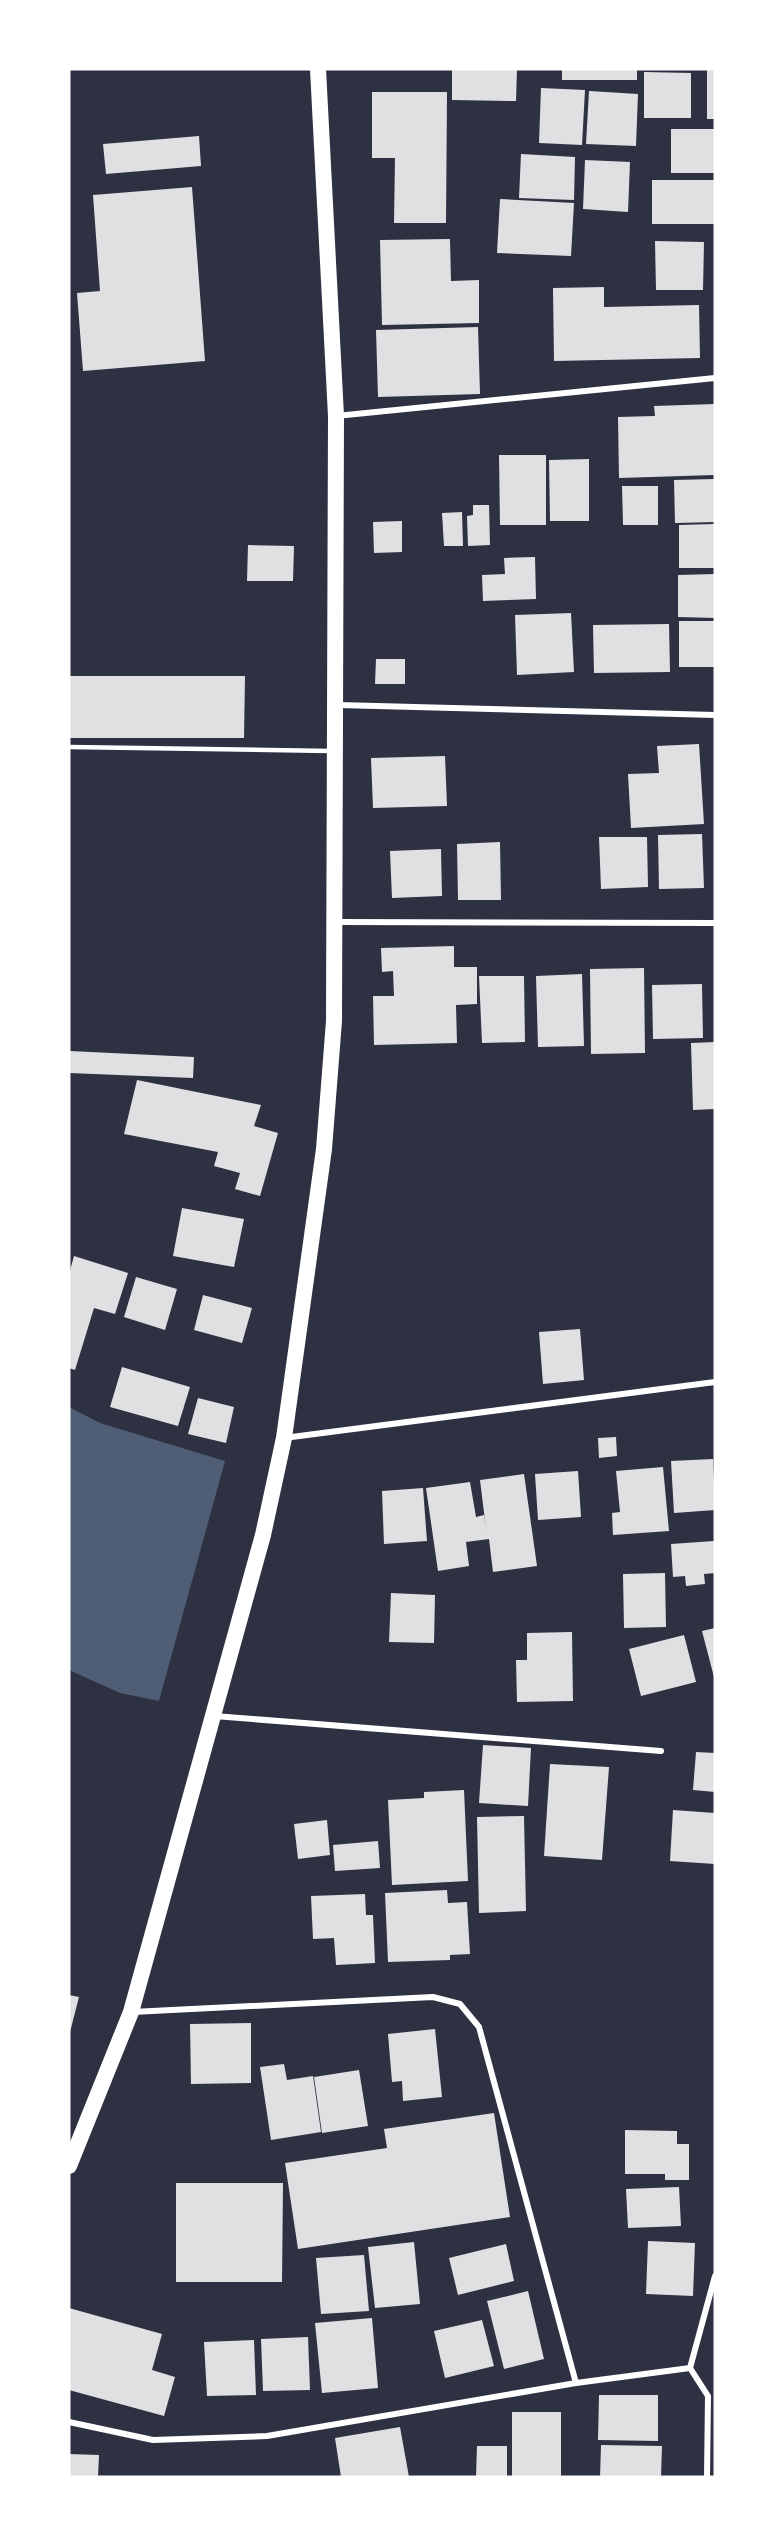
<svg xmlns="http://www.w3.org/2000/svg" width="784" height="2546" font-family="Helvetica,sans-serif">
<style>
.water{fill:#4f5d75}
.building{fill:#e0e0e3}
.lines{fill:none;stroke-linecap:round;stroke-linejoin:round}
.service{stroke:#fff;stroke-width:4.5}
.minor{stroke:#fff;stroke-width:6}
.trunk{stroke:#fff;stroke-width:16}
</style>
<rect width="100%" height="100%" fill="#2d3142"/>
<path class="water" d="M69 1407 100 1423 225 1461 159 1701 120 1693 69 1670Z"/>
<g class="building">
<path d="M452 69H517L516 101 452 100Z"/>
<rect x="562" y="69" width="75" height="11"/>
<rect x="707" y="69" width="8" height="50"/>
<path d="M644 72 691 73V118H644Z"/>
<path d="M541 88 585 90 582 145 539 143Z"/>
<path d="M589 91 638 94 636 146 586 144Z"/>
<path d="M372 92H447L446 223H394L395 158H372Z"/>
<rect x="671" y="129" width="44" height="44"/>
<path d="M199 136 201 166 106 174 103 144Z"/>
<path d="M521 154 575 157 574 200 519 198Z"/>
<path d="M585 160 630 162 628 212 583 209Z"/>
<rect x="652" y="180" width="63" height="44"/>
<path d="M192 187 205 361 83 371 77 293 100 291 93 195Z"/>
<path d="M500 199 574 203 571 256 497 253Z"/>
<path d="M450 239 451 281 479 280V323L382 325 380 240Z"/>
<path d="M655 241 704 242 703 290H656Z"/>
<path d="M604 287V307L699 305 700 358 554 361 553 288Z"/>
<path d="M478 327 480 394 378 397 376 330Z"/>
<path d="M715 404V475L619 478 618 417 655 416 654 406Z"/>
<path d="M499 455H546V525H500Z"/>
<path d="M589 459V521H550L549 460Z"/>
<path d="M715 479V522L675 523 674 480Z"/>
<path d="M622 486H658V525H623Z"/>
<path d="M473 505H489L490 545 468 546 467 516 473 515Z"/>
<path d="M462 512 463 546H444L442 513Z"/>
<path d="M402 521V552L374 553 373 522Z"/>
<path d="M715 524V568H679V525Z"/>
<path d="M248 545 294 546 293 581H247Z"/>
<path d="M535 557 536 599 483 601 482 575 505 574 504 558Z"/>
<path d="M715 574V618L678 617V575Z"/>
<path d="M571 613 574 672 517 675 515 615Z"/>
<rect x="679" y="621" width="36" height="46"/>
<path d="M669 624 670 672 594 673 593 625Z"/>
<path d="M376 659H405V684H375Z"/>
<path d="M69 676H245L244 738H69Z"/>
<path d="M699 744 704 824 631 828 628 774 659 773 657 746Z"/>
<path d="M445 756 447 806 373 808 371 758Z"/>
<path d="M702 834 704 888 659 889 658 835Z"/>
<path d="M599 837H647L648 887 601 889Z"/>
<path d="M500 842 501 900H458L457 844Z"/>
<path d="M441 849 442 896 392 898 390 851Z"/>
<path d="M454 946V967H477V1004L456 1005 457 1043 374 1045 373 996H394L393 971 382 972 381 948Z"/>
<path d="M644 968 645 1053 591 1054 590 969Z"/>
<path d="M582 974 584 1046 538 1047 536 976Z"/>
<path d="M479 976H524L525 1042 482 1043Z"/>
<path d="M702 984 703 1038 653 1039 652 985Z"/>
<path d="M715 1042V1109L693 1110 691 1043Z"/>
<path d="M70 1051 194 1057 193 1078 69 1073Z"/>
<path d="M137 1080 261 1105 254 1126 278 1133 260 1196 235 1189 240 1173 214 1166 218 1152 124 1134Z"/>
<path d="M182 1208 244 1219 234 1267 173 1256Z"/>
<path d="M74 1256 128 1273 115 1314 94 1308 75 1370 69 1368V1274Z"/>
<path d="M136 1277 177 1289 165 1330 124 1317Z"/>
<path d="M203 1295 252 1308 242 1343 194 1330Z"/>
<path d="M580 1329 584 1380 543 1384 539 1332Z"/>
<path d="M122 1367 190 1387 178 1426 110 1407Z"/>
<path d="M198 1398 234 1407 226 1443 188 1434Z"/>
<path d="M616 1437 617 1456 599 1458 598 1438Z"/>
<path d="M713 1459 715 1510 674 1513 671 1461Z"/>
<path d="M663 1467 669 1531 613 1535 612 1513 620 1512 616 1471Z"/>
<path d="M578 1471 581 1517 538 1520 535 1474Z"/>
<path d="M524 1474 537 1566 493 1572 489 1539 466 1542 469 1566 438 1571 426 1488 470 1482 476 1517 484 1515 486 1529 480 1480Z"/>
<path d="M423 1488 427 1541 384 1544 382 1491Z"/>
<path d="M714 1541 715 1573 704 1574 705 1584 686 1586 685 1576 673 1577 671 1544Z"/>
<path d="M665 1573 666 1627 624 1628 623 1574Z"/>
<path d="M391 1593 435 1595 434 1643 389 1642Z"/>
<path d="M715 1628V1676L714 1677 702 1631Z"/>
<path d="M572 1632 573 1701 517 1702 516 1660H527V1633Z"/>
<path d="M684 1635 696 1682 641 1696 629 1649Z"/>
<path d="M483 1745 531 1748 528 1806 479 1803Z"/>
<path d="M696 1752 715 1753V1792L693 1790Z"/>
<path d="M550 1764 609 1767 602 1860 544 1856Z"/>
<path d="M464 1790 468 1881 392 1885 388 1800 424 1798V1792Z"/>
<path d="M673 1810 715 1813V1864L670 1861Z"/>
<path d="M524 1816 526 1911 479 1913 477 1817Z"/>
<path d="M327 1820 330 1855 298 1859 294 1824Z"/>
<path d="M378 1841 380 1868 335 1871 333 1845Z"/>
<path d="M447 1890 448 1903 467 1902 470 1954 450 1955V1960L388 1962 385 1893Z"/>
<path d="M365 1894 366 1915H373L375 1963 336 1965 334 1938 313 1939 311 1896Z"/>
<path d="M69 1995 79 1997 70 2032H69Z"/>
<path d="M251 2023V2083L191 2084 190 2024Z"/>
<path d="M435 2029 442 2097 403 2101 402 2081 392 2082 388 2034Z"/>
<path d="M284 2064 287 2080 313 2076 321 2132 271 2140 260 2067Z"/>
<path d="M359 2070 368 2126 322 2133 314 2077Z"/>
<path d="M494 2113 510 2217 298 2249 285 2163 387 2148 384 2129Z"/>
<path d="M625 2130 677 2131V2144H689V2180H665V2174H625Z"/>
<path d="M176 2183H283L282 2282H176Z"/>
<path d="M679 2187 681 2226 628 2228 626 2189Z"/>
<path d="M648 2241 695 2243 693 2296 646 2294Z"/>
<path d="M414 2242 420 2304 375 2308 368 2247Z"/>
<path d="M506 2244 514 2281 458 2295 449 2258Z"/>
<path d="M364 2255 369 2311 321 2314 316 2258Z"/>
<path d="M528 2291 544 2359 504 2369 487 2301Z"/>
<path d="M69 2308 162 2334 152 2370 175 2377 164 2416 69 2390Z"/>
<path d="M372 2318 378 2388 322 2393 315 2323Z"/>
<path d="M482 2320 494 2366 445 2378 434 2331Z"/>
<path d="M308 2337 310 2390 263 2391 261 2339Z"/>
<path d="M254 2340 256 2395 207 2396 204 2342Z"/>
<path d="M599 2395H658V2441L598 2440Z"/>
<rect x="512" y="2412" width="49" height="65"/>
<path d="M400 2427 409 2477H341L335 2438Z"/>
<path d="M601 2445 662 2446 661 2477H600Z"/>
<path d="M477 2446H507V2477H476Z"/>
<path d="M69 2454 99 2455 98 2477H69Z"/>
</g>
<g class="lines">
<path class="service" d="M69 747 330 751"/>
<g class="minor">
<path d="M336 416 715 378"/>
<path d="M338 705 715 715"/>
<path d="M337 922 715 923"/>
<path d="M284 1438 715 1382"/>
<path d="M214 1716 661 1751"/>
<path d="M132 2012 433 1997 460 2004 479 2027 576 2383"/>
<path d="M690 2368 715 2276"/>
<path d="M69 2422 153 2440 267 2436 576 2383 690 2368 708 2396 707 2477"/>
</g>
<path class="trunk" d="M69 2166 131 2012 263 1535 284 1438 324 1149 334 1021 336 416 318 69"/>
</g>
<rect width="784" height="2546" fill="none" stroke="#ffffff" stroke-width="141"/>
</svg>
